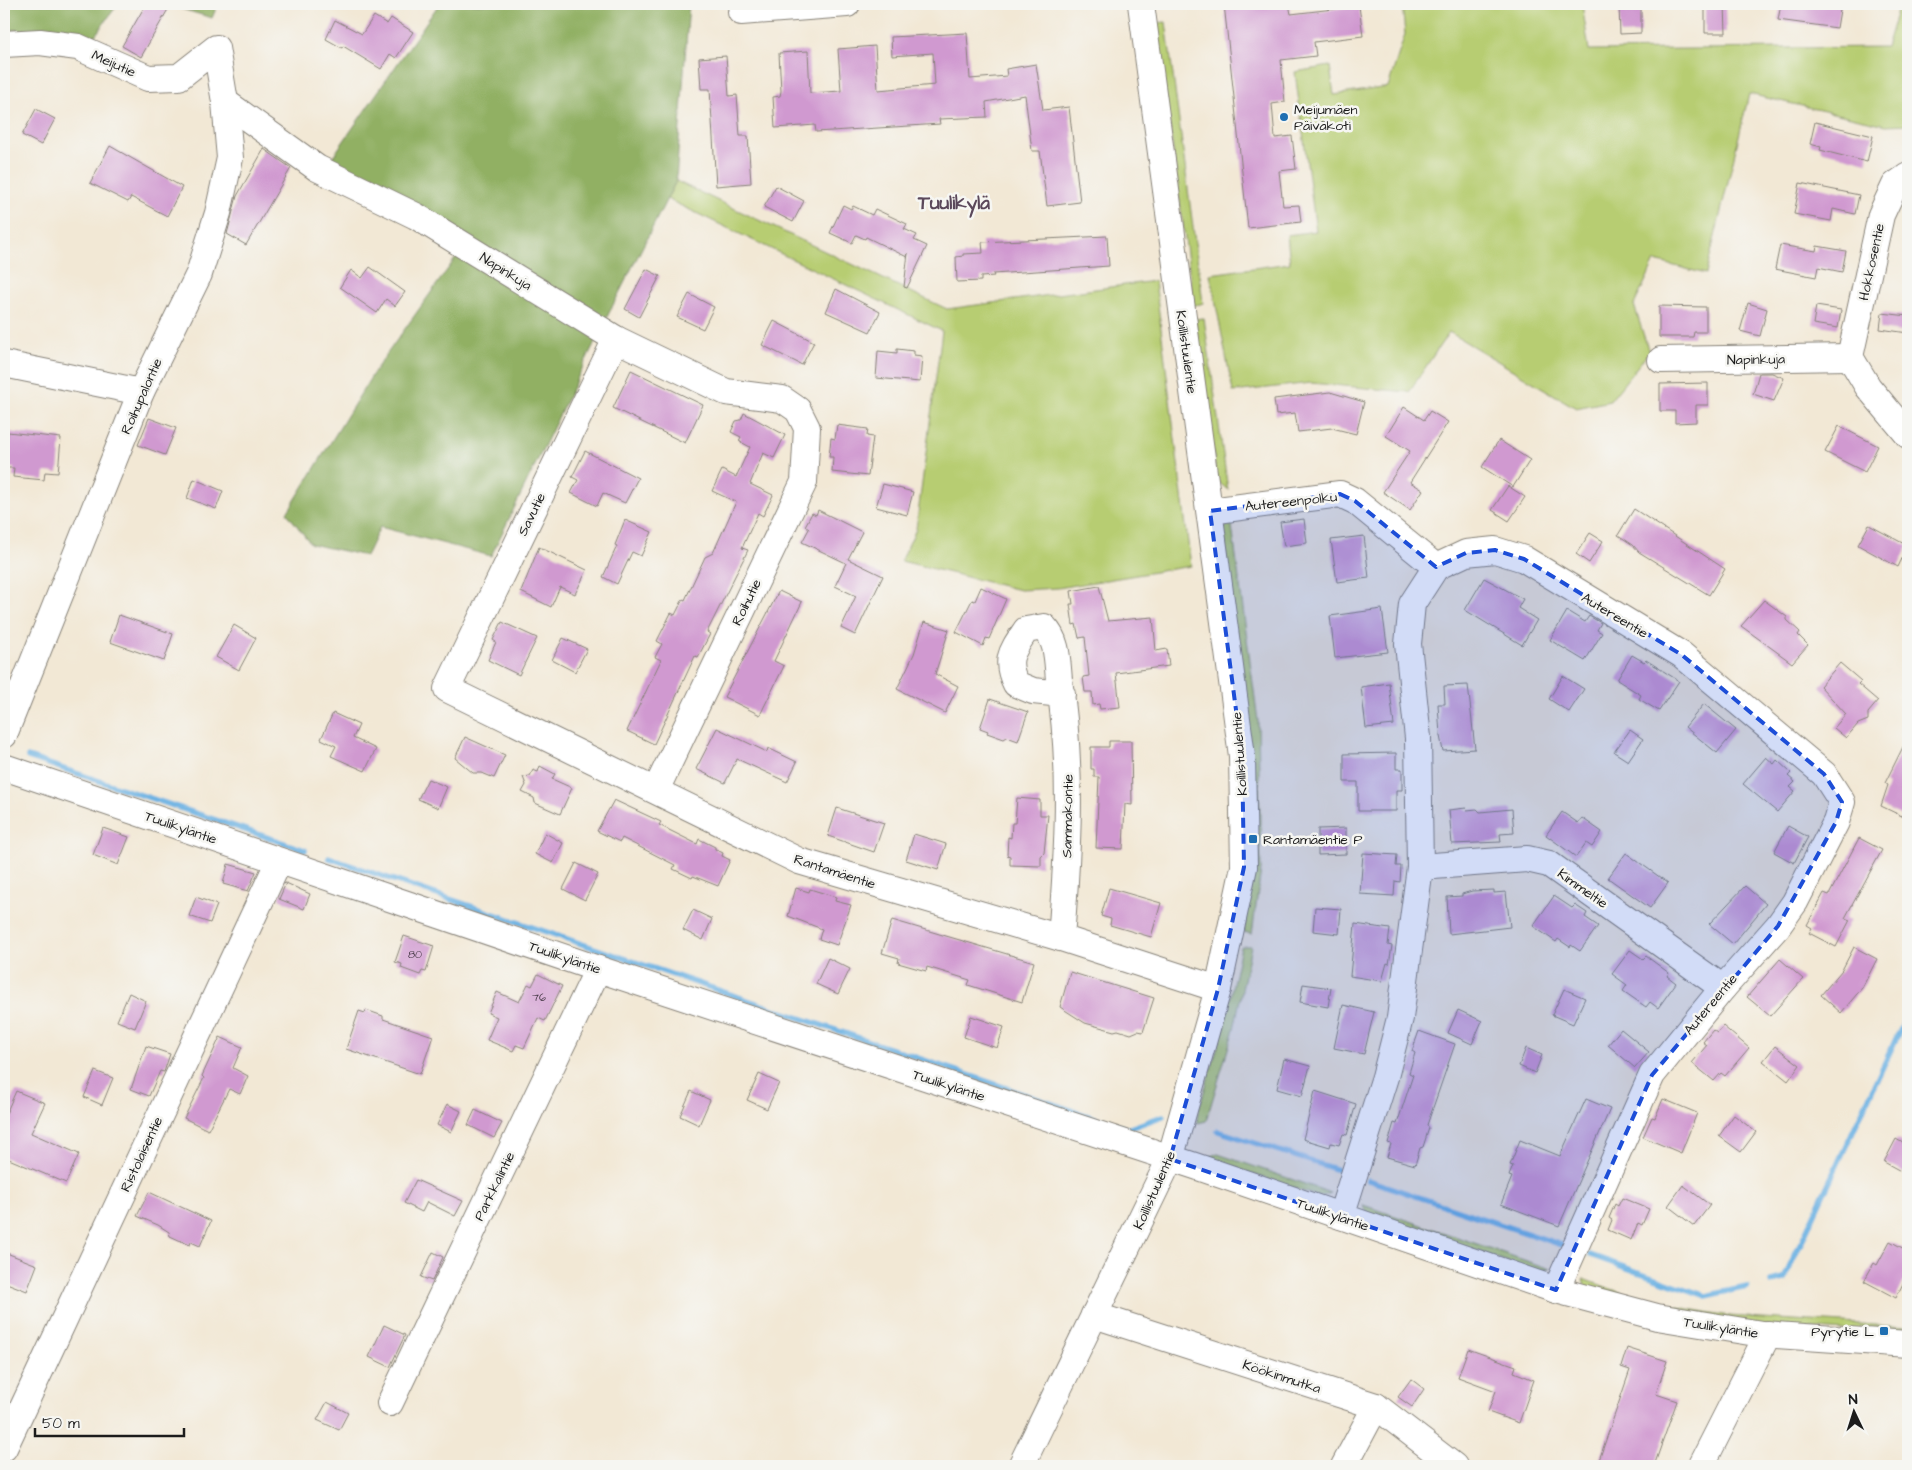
<svg xmlns="http://www.w3.org/2000/svg" width="1912" height="1470" font-family="'Architects Daughter',sans-serif">
<style>
.green{fill:#b7cd72;stroke:#6a7447}
.forest{fill:#91b064;stroke:#566640}
.lines{fill:none;stroke-linecap:round;stroke-linejoin:round}
.stream{stroke:#6db2e3;stroke-width:5.5}
.building{fill:#d099d0}
.minor-casing{stroke:#878278;stroke-width:28}
.minor{stroke:#fff;stroke-width:26}
.marked{fill:#1d4ed8;fill-opacity:0.2;stroke:#1d4ed8;stroke-width:4;stroke-dasharray:10 6;stroke-linejoin:round}
.poi-dot{fill:#1f6fb2;stroke:#f6f6f2;stroke-width:2}
.labels{text-anchor:middle;stroke-width:5;stroke-linejoin:round;paint-order:stroke}
.number-label{font-size:11px;fill:#493b49}
.street-label{font-size:14px;fill:#1c1c1c;stroke:#f6f6f2}
.poi-label{font-size:14px;fill:#1c1c1c;stroke:#f6f6f2;text-anchor:start}
.district-label{font-size:19px;font-weight:bold;fill:#5b485b;stroke:#f6f6f2}
</style>
<rect width="100%" height="100%" fill="#f6f6f2"/>
<filter id="ink" filterUnits="userSpaceOnUse"><feTurbulence type="fractalNoise" baseFrequency=".02" numOctaves="2"/><feDisplacementMap in="SourceGraphic" scale="10" xChannelSelector="R" yChannelSelector="G"/><feConvolveMatrix kernelMatrix="1 2 1 2 8 2 1 2 1" color-interpolation-filters="sRGB"/></filter>
<filter id="wash" filterUnits="userSpaceOnUse"><feTurbulence type="fractalNoise" baseFrequency=".0096" numOctaves="4" result="noise"/><feDisplacementMap in="SourceGraphic" scale="20" xChannelSelector="R" yChannelSelector="G"/><feGaussianBlur stdDeviation="1.12" result="paint"/><feColorMatrix in="noise" values="0 0 0 0 0 0 0 0 0 0 0 0 0 0 0 0 0 1.4 0 .05"/><feComposite in="paint" operator="in"/></filter>
<g filter="url(#wash)">
<rect width="100%" height="100%" fill="#f2e8d5"/>
<g class="green">
<path d="M1402 4H1582L1589 50 1886 47 1899 4H1908V124L1886 125 1749 94 1706 274 1655 261 1634 305 1649 352 1610 401 1576 408 1449 332 1409 392 1311 383 1233 392 1210 274 1290 263 1287 235 1316 231 1295 72 1330 66 1334 95 1388 87 1405 34Z"/>
<path d="M1166 22 1203 303 1194 306 1156 23Z"/>
<path d="M676 181 947 309 1155 281 1191 566 1058 588 1020 590 901 561 916 529 942 331 667 199Z"/>
<path d="M1204 318 1228 490 1217 481 1195 319Z"/>
<path d="M1231 519 1258 721 1261 870 1252 934 1244 932 1251 866 1224 529Z"/>
<path d="M1244 946H1251L1234 1029 1206 1121 1198 1123 1197 1115 1224 1026 1241 947Z"/>
<path d="M1218 1154 1331 1193 1319 1197 1211 1160 1212 1155Z"/>
<path d="M1363 1205 1550 1269 1537 1272 1368 1214Z"/>
<path d="M1584 1279 1644 1301 1729 1316 1908 1327V1335L1719 1323 1587 1289Z"/>
</g>
<g class="forest">
<path d="M4 4H118L94 37 16 30 4 31Z"/>
<path d="M165 4H218L212 18Z"/>
<path d="M439 4H689L676 181 608 315 491 556 380 527 366 556 311 544 287 513 376 369 468 241 327 165Z"/>
</g>
<g class="lines">
<g class="stream">
<path d="M28 757 305 850"/>
<path d="M329 858 1127 1129 1163 1116"/>
<path d="M1218 1131 1338 1170"/>
<path d="M1368 1180 1562 1245"/>
<path d="M1590 1255 1706 1296 1747 1287"/>
<path d="M1771 1282 1784 1279 1908 1013"/>
</g>
</g>
<g id="blocks">
<g class="building">
<path d="M146 4H171L141 57 122 46Z"/>
<path d="M1224 4H1289L1291 14 1359 6 1363 36 1314 42 1316 56 1281 60 1285 102 1272 104 1275 138 1292 136 1296 169 1279 171 1283 206 1299 205 1301 222 1248 228Z"/>
<path d="M1705 4H1725L1726 33H1705Z"/>
<path d="M1781 4H1841L1837 28 1778 20Z"/>
<path d="M1619 5H1641V33L1620 34Z"/>
<path d="M374 16 387 24 391 18 413 32 396 58 390 54 381 69 343 46 342 48 326 39 335 20 362 34Z"/>
<path d="M967 33 970 79 1007 76 1006 69 1036 64 1043 110 1069 107 1080 202 1047 206 1040 151H1032L1025 95 986 102 987 117 939 119 940 124 816 132 815 125 775 128 773 97 780 96 781 91 779 53 808 51 810 93 841 91 838 49 875 46 878 90 935 85 933 53 892 56 891 37Z"/>
<path d="M726 56 729 96 737 95 740 136H748L751 183 716 186 710 89H701L699 58Z"/>
<path d="M36 109 55 119 41 145 22 135Z"/>
<path d="M1815 122 1873 136 1867 162 1820 150 1821 147 1810 144Z"/>
<path d="M110 146 182 187 167 216 131 197 128 202 90 183Z"/>
<path d="M264 149 291 168 246 245 227 234 237 196Z"/>
<path d="M1800 183 1859 195 1855 214 1833 209 1831 221 1794 214Z"/>
<path d="M776 186 804 201 793 222 764 207Z"/>
<path d="M843 205 851 209 853 206 872 215 875 209 907 224 904 229 917 235 914 240 927 246 907 288 904 287 908 253 907 257 866 237 865 239 856 235 852 243 830 233Z"/>
<path d="M1107 236 1109 266 993 274 994 276 981 277V281L957 282 956 257 963 256V254L983 253 982 242Z"/>
<path d="M1780 245 1816 251 1817 246 1846 251 1842 272 1818 267 1816 277 1775 269Z"/>
<path d="M370 267 405 292 395 306 386 299 377 313 340 287 351 270 362 278Z"/>
<path d="M646 269 660 276 639 317 625 309Z"/>
<path d="M836 289 880 312 870 332 826 312Z"/>
<path d="M689 294 714 307 703 329 677 317Z"/>
<path d="M1748 303 1767 309 1760 336 1740 331Z"/>
<path d="M1659 306 1706 307V332H1694L1693 337H1659Z"/>
<path d="M1816 306 1841 310 1838 328 1813 324Z"/>
<path d="M1882 313 1908 316V333L1880 329Z"/>
<path d="M774 321 814 342 802 365 762 345Z"/>
<path d="M897 349 914 351V355L922 356 920 382 876 378 878 351 897 353Z"/>
<path d="M631 370 703 405 685 443 613 408Z"/>
<path d="M1759 373H1772L1784 378 1774 401 1753 394Z"/>
<path d="M1708 383V405H1696V422L1675 423V411H1660V384Z"/>
<path d="M1330 392 1364 402 1356 434 1332 428 1298 432 1295 413 1276 415 1274 399Z"/>
<path d="M1404 407 1424 420 1430 411 1448 422 1410 482 1423 490 1410 510 1383 492 1410 451 1386 436Z"/>
<path d="M744 413 785 435 774 458 763 453 750 484 773 495 763 516 758 513 742 548 748 550 707 632 710 634 698 657 695 656 654 744 627 731 661 660 655 657 662 644 657 641 671 613 675 615 683 599 685 600 705 557 713 553 736 502 712 491 722 470 736 477 750 447 739 441 741 437 731 432 736 421 741 420Z"/>
<path d="M149 418 176 428 165 455 138 445Z"/>
<path d="M837 425 868 429 867 436 873 437 868 476 832 472 833 457H829L831 438 835 439Z"/>
<path d="M1839 426 1878 446 1865 472 1825 452Z"/>
<path d="M8 432 61 438 58 473 45 472 44 480 13 477 14 468H5Z"/>
<path d="M1499 440 1530 460 1513 487 1482 467Z"/>
<path d="M585 451 638 478 625 503 603 493 597 506 571 493 578 480 572 477Z"/>
<path d="M194 479 223 491 216 509 187 498Z"/>
<path d="M883 484 913 492 907 515 876 507Z"/>
<path d="M1508 486 1525 497 1509 521 1492 510Z"/>
<path d="M1634 509 1725 569 1709 595 1639 552 1633 545 1618 535Z"/>
<path d="M818 510 862 532 848 559 883 576 855 635 841 628 856 596 835 586 846 563 802 542 809 529 805 526 812 513 816 515Z"/>
<path d="M1304 519 1307 543 1284 546 1280 522Z"/>
<path d="M625 520 652 532 641 556 632 552 617 584 603 577 617 546 615 545Z"/>
<path d="M1869 525 1908 546 1898 567 1858 545Z"/>
<path d="M1590 533 1603 541 1589 563 1576 554Z"/>
<path d="M1364 536 1369 578 1337 582 1331 540Z"/>
<path d="M539 547 587 570 575 594 560 587 551 607 521 592Z"/>
<path d="M1484 578 1523 599 1518 608 1537 620 1522 645 1465 610Z"/>
<path d="M1099 586 1108 621 1153 617 1156 651 1167 649 1169 666 1116 673 1120 707 1100 709 1099 704 1093 705 1092 692H1085L1083 677 1089 676 1085 637 1079 638 1076 624 1073 625 1070 604H1073L1071 591Z"/>
<path d="M981 587 1006 599 989 639 986 638 983 646 956 632 972 600 975 601Z"/>
<path d="M779 591 802 602 774 661 784 666 760 715 724 697Z"/>
<path d="M1764 600 1787 617V620L1800 632 1798 635 1808 645 1792 663 1741 626Z"/>
<path d="M1382 609 1388 652 1335 658 1330 616Z"/>
<path d="M1567 611 1585 622 1589 616 1601 623 1597 630 1602 633 1585 661 1550 640Z"/>
<path d="M119 615 173 634 164 661 110 642Z"/>
<path d="M502 622 537 638 519 675 488 660 496 642 493 640Z"/>
<path d="M924 622 949 630 935 674 958 686 945 713 897 689 914 654Z"/>
<path d="M234 625 256 638 239 670 216 657Z"/>
<path d="M563 638 587 649 575 672 552 660Z"/>
<path d="M1632 655 1644 662 1646 660 1679 681 1659 711 1639 699 1641 695 1617 680Z"/>
<path d="M1840 663 1861 681 1858 684 1878 701 1868 713V720L1858 724 1846 738 1834 728 1846 714 1820 686Z"/>
<path d="M1563 676 1584 689 1569 712 1549 699Z"/>
<path d="M1389 683 1394 725 1366 728 1361 687Z"/>
<path d="M1468 685 1475 749 1443 751 1440 736 1438 704H1445L1444 686Z"/>
<path d="M990 699 1028 712 1018 741 1007 737 1004 739 987 733 988 731 980 728Z"/>
<path d="M1704 704 1736 730 1717 753 1685 727Z"/>
<path d="M333 713 359 725 353 738 376 749 365 771 331 756 336 746 321 739Z"/>
<path d="M717 728 767 752 768 748 797 762 787 782 737 759 725 783 696 769Z"/>
<path d="M1630 730 1643 739 1628 761 1614 752Z"/>
<path d="M465 737 505 755 494 778 482 773H473L455 758Z"/>
<path d="M1908 737V819L1881 806 1888 785 1885 783Z"/>
<path d="M1109 741H1131L1132 805 1125 804 1123 849 1096 848 1099 777H1094V769H1091V747H1109Z"/>
<path d="M1396 753V769H1402V790H1396V811H1358V782H1344V754Z"/>
<path d="M1766 757 1774 764 1777 760 1791 773 1788 776 1795 782 1790 787 1795 791 1777 812 1743 784Z"/>
<path d="M540 766 555 774 552 779 572 788 560 814 535 803 534 798 522 792 526 785 523 777 530 776 533 770 538 772Z"/>
<path d="M428 779 447 787 438 808 418 799Z"/>
<path d="M1017 798 1040 800V815H1048L1044 853 1041 856V866L1010 865V856L1007 855 1008 837 1011 838 1012 823H1015Z"/>
<path d="M614 800 661 822 659 825 697 844 699 839 715 847V849L723 853 722 856 730 860 718 886 693 876 692 878 673 869 675 865 622 838 620 842 597 831Z"/>
<path d="M837 808 884 823 874 852 828 836Z"/>
<path d="M1466 808 1467 810 1477 809 1480 812 1512 809 1514 833 1500 834 1501 842 1452 844 1449 810Z"/>
<path d="M1562 812 1578 823 1582 818 1602 832 1592 847 1586 843 1576 857 1546 835Z"/>
<path d="M1788 826 1808 837 1794 863 1774 852Z"/>
<path d="M103 828 129 837 118 865 93 855Z"/>
<path d="M1346 828V854L1318 855V829Z"/>
<path d="M545 833 563 843 553 863 535 854Z"/>
<path d="M914 834 946 844 938 870 906 860Z"/>
<path d="M1859 838 1882 850 1845 918 1850 920 1836 947 1809 933 1812 928 1807 925 1824 893 1829 895Z"/>
<path d="M1363 853 1397 855 1396 866H1401L1400 882 1395 881 1394 896 1360 894Z"/>
<path d="M1626 853 1668 883 1650 908 1608 878Z"/>
<path d="M576 863 598 874 585 900 563 889Z"/>
<path d="M228 864 256 872 248 891 223 884Z"/>
<path d="M286 883 310 894 304 909 279 899Z"/>
<path d="M1745 886 1766 904 1733 944 1709 924Z"/>
<path d="M796 888 809 892 810 889 836 897 835 901 851 905 837 945 819 939 822 929 788 916Z"/>
<path d="M1109 888 1161 903 1151 937 1110 925 1111 919 1101 916Z"/>
<path d="M1494 890V893L1506 892 1510 927 1449 934 1447 897 1462 896V894L1472 891Z"/>
<path d="M1554 896 1572 908 1575 905 1587 913 1585 917 1598 926 1580 951 1571 945 1570 947 1558 939 1556 942 1533 926Z"/>
<path d="M196 897 217 905 210 923 189 916Z"/>
<path d="M1315 907 1341 909 1339 934 1313 931Z"/>
<path d="M693 910 712 919 703 940 683 930Z"/>
<path d="M892 920 1034 962 1022 1002 968 985 970 980 927 967 926 971 898 963 899 958 882 953Z"/>
<path d="M1355 924 1390 929 1388 945 1392 946 1389 964 1387 963 1382 981 1350 976Z"/>
<path d="M404 936 434 946 426 972 422 971 420 975 401 968 402 964 395 962Z"/>
<path d="M1854 947 1877 959 1862 988 1841 1013 1821 995 1842 970Z"/>
<path d="M1630 950 1643 959 1646 956 1669 973 1667 976 1676 983 1658 1008 1650 1002 1646 1007 1623 991 1627 985 1612 974Z"/>
<path d="M828 958 850 969 838 994 816 984Z"/>
<path d="M1780 959 1803 979 1770 1016 1747 997Z"/>
<path d="M1070 972 1154 998 1143 1032 1138 1031 1131 1034 1118 1030 1114 1031 1085 1023 1060 1007Z"/>
<path d="M538 974 562 986 545 1021 538 1018 524 1048 516 1045 513 1051 487 1040 497 1017 488 1013 497 992 519 1002 528 984 532 986Z"/>
<path d="M1303 984 1331 988 1328 1007 1300 1002Z"/>
<path d="M1564 989 1585 998 1573 1024 1552 1015Z"/>
<path d="M129 993 146 1001 135 1028 117 1021Z"/>
<path d="M1343 1005 1374 1012 1364 1054 1334 1048Z"/>
<path d="M366 1010 383 1016V1019L433 1036 420 1074 346 1049 359 1011 365 1013Z"/>
<path d="M1458 1010 1482 1021 1472 1044 1448 1033Z"/>
<path d="M971 1016 1004 1027 997 1048 964 1037Z"/>
<path d="M1723 1026 1749 1048 1725 1076 1721 1073 1714 1081 1692 1063 1707 1045 1703 1042 1713 1030 1717 1033Z"/>
<path d="M1621 1029 1649 1052 1635 1068 1608 1045Z"/>
<path d="M1419 1031 1455 1044 1427 1125 1429 1128 1423 1147 1420 1148 1415 1165 1387 1157 1391 1144 1388 1143 1394 1123 1397 1124 1413 1075 1409 1073 1415 1053 1412 1051Z"/>
<path d="M220 1037 242 1047 233 1068 248 1076 240 1094 229 1089 208 1130 184 1118 204 1078 202 1076Z"/>
<path d="M146 1046 170 1054 164 1072 160 1071 149 1096 131 1089Z"/>
<path d="M1775 1046 1800 1065 1788 1081 1763 1061Z"/>
<path d="M1526 1048 1542 1055 1535 1073 1519 1066Z"/>
<path d="M1284 1059 1310 1066 1302 1096 1277 1089Z"/>
<path d="M95 1071 113 1078 102 1105 84 1097Z"/>
<path d="M759 1074 779 1083 767 1109 747 1100Z"/>
<path d="M16 1091 45 1103 31 1133 79 1154 66 1183 4 1157V1118Z"/>
<path d="M691 1091 710 1100 699 1125 680 1116Z"/>
<path d="M1315 1091 1356 1104 1347 1135 1343 1134 1339 1145 1331 1143 1330 1147 1303 1139Z"/>
<path d="M1586 1099 1610 1109 1559 1226 1501 1204 1512 1177 1509 1176 1513 1166 1510 1165 1520 1140 1560 1156Z"/>
<path d="M1663 1099 1697 1113 1681 1153 1643 1137 1652 1117 1655 1118Z"/>
<path d="M447 1104 461 1111 451 1132 437 1125Z"/>
<path d="M475 1110 502 1123 494 1138 468 1125Z"/>
<path d="M1734 1115 1756 1132 1741 1152 1719 1136Z"/>
<path d="M1896 1139 1908 1146V1175L1884 1162Z"/>
<path d="M416 1180 463 1201 455 1216 427 1202 422 1212 404 1203Z"/>
<path d="M1683 1185 1710 1205 1694 1226 1668 1206Z"/>
<path d="M149 1192 211 1221 200 1246 191 1242 190 1245 170 1236 169 1232 158 1225 137 1216Z"/>
<path d="M1622 1198 1649 1209 1642 1225 1638 1223 1631 1240 1608 1230 1612 1220 1609 1218 1615 1204 1618 1206Z"/>
<path d="M1890 1241 1908 1251V1273L1896 1298 1864 1281 1874 1263 1877 1265Z"/>
<path d="M4 1252 37 1265 27 1291 4 1282Z"/>
<path d="M433 1252 443 1257 432 1281 421 1277Z"/>
<path d="M384 1325 405 1335 390 1367 369 1357Z"/>
<path d="M1627 1348 1667 1361 1656 1394 1677 1401 1654 1466H1597L1630 1370 1621 1367Z"/>
<path d="M1468 1349 1516 1366 1514 1372 1534 1380 1519 1423 1488 1412 1496 1391 1458 1377Z"/>
<path d="M1411 1379 1424 1389 1412 1407 1398 1397Z"/>
<path d="M327 1402 348 1413 339 1430 317 1420Z"/>
</g>
</g>
</g>
<g filter="url(#ink)">
<use href="#blocks" fill-opacity="0" stroke="#878278" stroke-width="1"/>
<g class="lines">
<g class="minor-casing">
<g id="minor">
<path d="M741 12 847 4"/>
<path d="M4 44 40 42 78 47 148 78 179 77 216 48 225 102 230 158 218 213 199 274 141 392 4 735"/>
<path d="M225 102 317 168 416 216 616 339 726 392 782 399 798 410 807 428 804 482 656 790"/>
<path d="M616 339 447 689 799 861 1061 938 1218 989"/>
<path d="M1850 357 1881 215 1895 185 1908 176"/>
<path d="M1850 357 1868 387 1908 435"/>
<path d="M1661 360 1850 357"/>
<path d="M4 364 141 392"/>
<path d="M1210 511 1340 494 1355 501 1436 567"/>
<path d="M4 767 598 969 1195 1166 1556 1290 1657 1317 1762 1334 1908 1344"/>
<path d="M1420 867 1527 859 1549 864 1723 988"/>
<path d="M1061 938C1068 849 1073 769 1059 680 1057 660 1058 641 1044 627L1026 630C1012 651 1004 660 1016 684L1033 691 1062 694"/>
<path d="M1341 1216 1385 1077 1400 1018 1420 867 1418 738 1408 644 1412 604 1436 567 1466 553 1495 550 1524 559 1682 655 1824 774 1842 802 1836 822 1795 902 1778 926 1723 988 1652 1075 1556 1290"/>
<path d="M1094 1315 1376 1406 1454 1466"/>
<path d="M390 1403 598 969"/>
<path d="M4 1448 279 861"/>
<path d="M1021 1466 1170 1159 1218 989 1244 867 1242 756 1141 4"/>
<path d="M1344 1466 1376 1406"/>
<path d="M1701 1466 1768 1334"/>
</g>
</g>
<use href="#minor" class="minor"/>
</g>
</g>
<path class="marked" d="M1340 494 1355 501 1436 567 1466 553 1495 550 1524 559 1682 655 1824 774 1842 802 1836 822 1778 926 1652 1075 1556 1290 1170 1159 1218 989 1244 867 1242 756 1210 511Z"/>
<g class="poi-dot">
<circle cx="1284" cy="117" r="5"/>
<rect x="1248" y="834" width="10" height="10" rx="2.5"/>
<rect x="1879" y="1326" width="10" height="10" rx="2.5"/>
</g>
<g class="labels">
<g class="number-label">
<text x="415" y="958">80</text>
<text x="539" y="1001">76</text>
</g>
<g class="street-label">
<text transform="translate(114 63) rotate(24)" y="5">Meijutie</text>
<text transform="translate(1871 262) rotate(-78)" y="5">Hokkosentie</text>
<text transform="translate(506 271) rotate(32)" y="5">Napinkuja</text>
<text transform="translate(1187 352) rotate(82)" y="5">Koillistuulentie</text>
<text transform="translate(1756 359) rotate(-1)" y="5">Napinkuja</text>
<text transform="translate(141 396) rotate(-66)" y="5">Roihupalontie</text>
<text transform="translate(1291 501) rotate(-6)" y="5">Autereenpolku</text>
<text transform="translate(531 514) rotate(-64)" y="5">Savutie</text>
<text transform="translate(746 602) rotate(-64)" y="5">Roihutie</text>
<text transform="translate(1615 615) rotate(31)" y="5">Autereentie</text>
<text transform="translate(1239 754) rotate(-94)" y="5">Koillistuulentie</text>
<text transform="translate(1067 816) rotate(-89)" y="5">Sammakontie</text>
<text transform="translate(181 827) rotate(19)" y="5">Tuulikyläntie</text>
<text transform="translate(835 871) rotate(18)" y="5">Rantamäentie</text>
<text transform="translate(1583 888) rotate(35)" y="5">Kimmeltie</text>
<text transform="translate(565 957) rotate(19)" y="5">Tuulikyläntie</text>
<text transform="translate(1710 1004) rotate(-50)" y="5">Autereentie</text>
<text transform="translate(949 1085) rotate(18)" y="5">Tuulikyläntie</text>
<text transform="translate(141 1154) rotate(-65)" y="5">Ristolaisentie</text>
<text transform="translate(494 1186) rotate(-64)" y="5">Parkkalintie</text>
<text transform="translate(1154 1190) rotate(-66)" y="5">Koillistuulentie</text>
<text transform="translate(1333 1214) rotate(19)" y="5">Tuulikyläntie</text>
<text transform="translate(1721 1327) rotate(9)" y="5">Tuulikyläntie</text>
<text transform="translate(1282 1376) rotate(18)" y="5">Köökinmutka</text>
</g>
<g class="poi-label">
<text x="1294" y="114">Meijumäen<tspan x="1294" dy="16">Päiväkoti</tspan></text>
<text x="1263" y="844">Rantamäentie P</text>
<text x="1874" y="1336" text-anchor="end">Pyrytie L</text>
</g>
<g class="district-label">
<text x="954" y="209">Tuulikylä</text>
</g>
</g>
<rect width="1912" height="1470" fill="none" stroke="#f6f6f2" stroke-width="20"/>
<g transform="translate(1854 1412) rotate(356)" stroke="#f6f6f2" stroke-width="4" paint-order="stroke">
<path d="M0-4L9 19L0 12L-9 19Z" fill="#1c1c1c"/>
<text y="-8" font-size="14" font-weight="bold" text-anchor="middle" fill="#1c1c1c">N</text>
</g>
<path d="M35 1428v8h149v-8" fill="none" stroke="#1c1c1c" stroke-width="2.5"/>
<text x="42" y="1428" font-size="15" fill="#1c1c1c" stroke="#f6f6f2" stroke-width="4" paint-order="stroke">50 m</text>
</svg>
